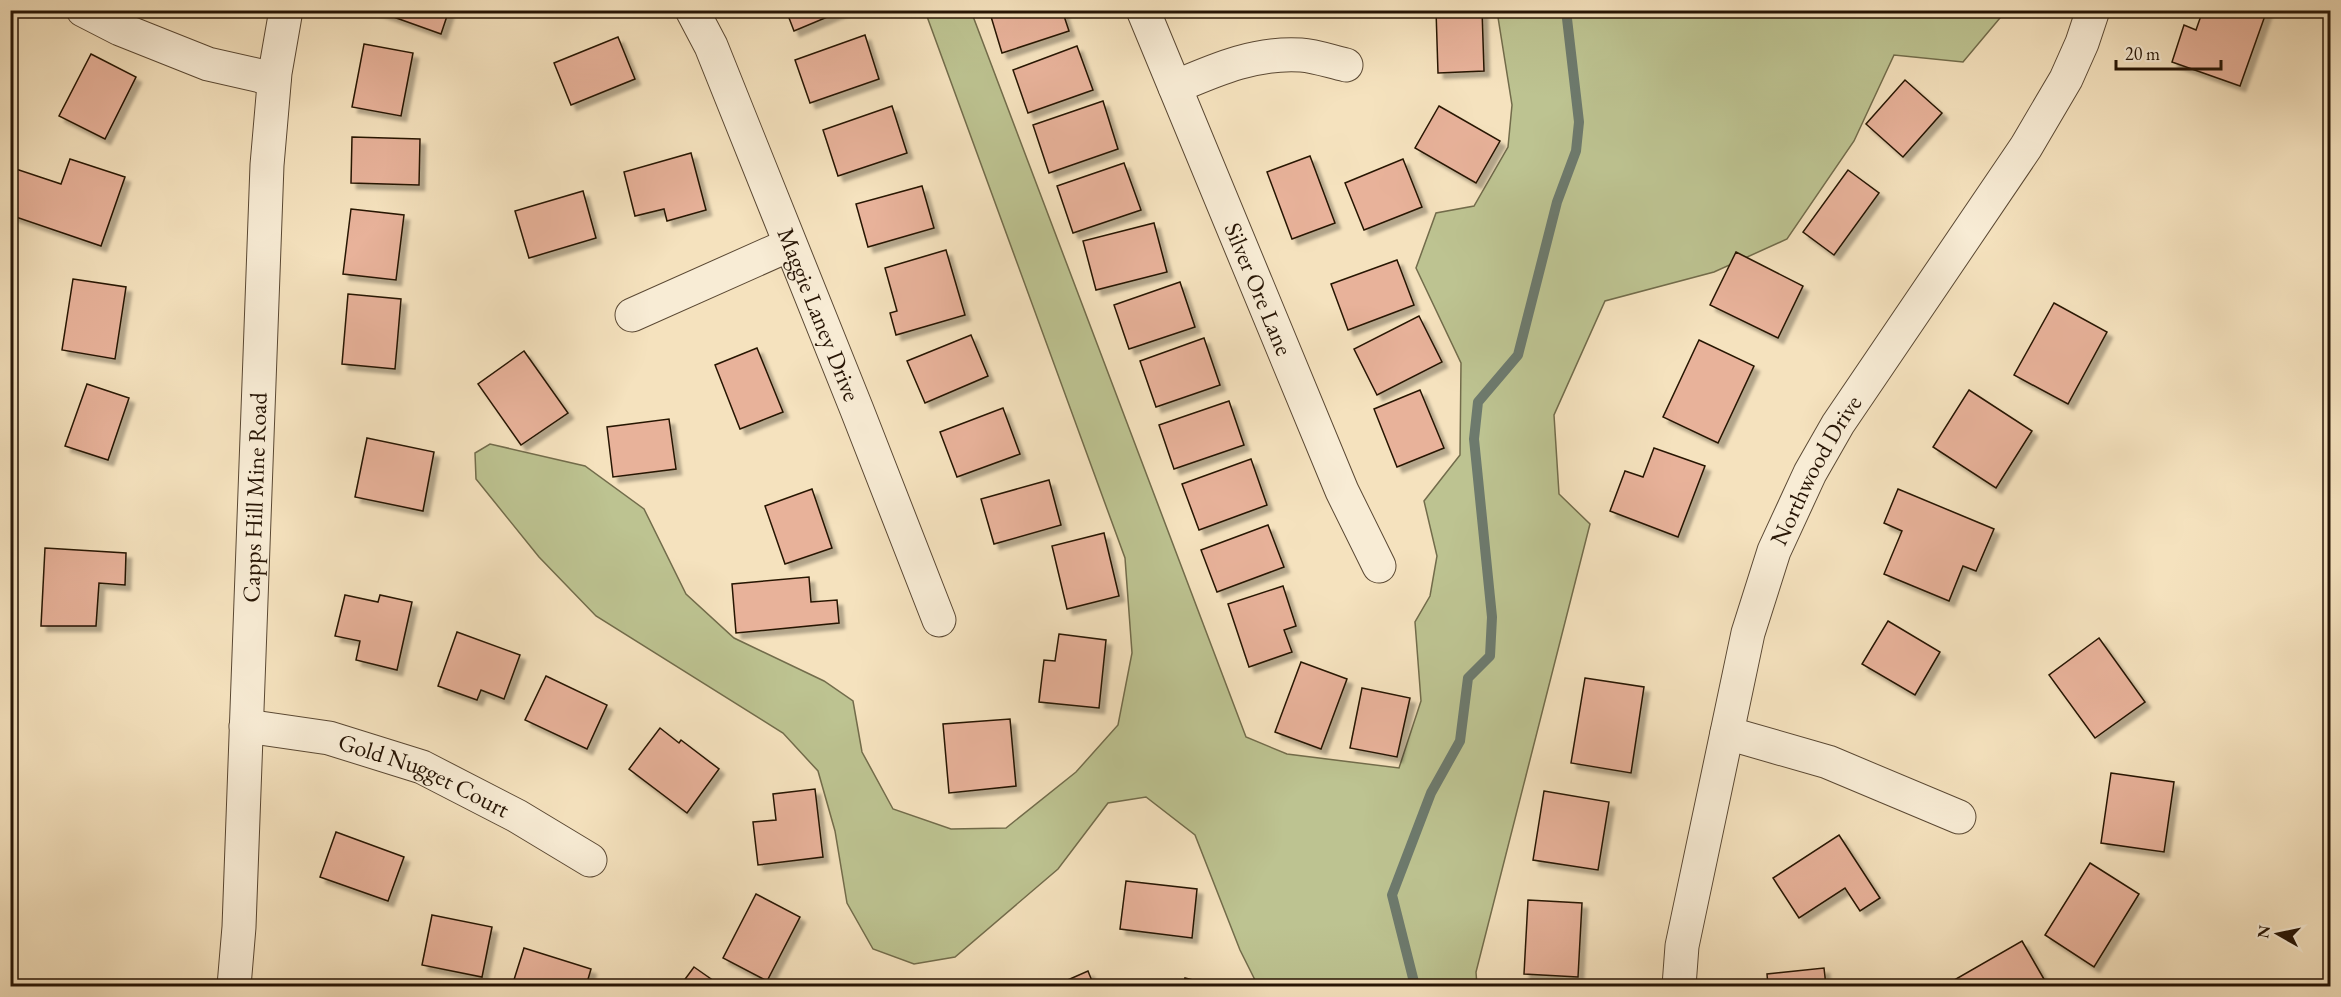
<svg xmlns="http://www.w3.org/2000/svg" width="2341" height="997" font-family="'EB Garamond',serif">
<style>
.green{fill:#bdc391;stroke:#726c4b;stroke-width:1.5}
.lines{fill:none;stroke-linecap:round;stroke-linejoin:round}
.stream{stroke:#6d7a6d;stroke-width:10}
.building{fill:#e8b29a;stroke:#271505;stroke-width:1.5;filter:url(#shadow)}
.minor-casing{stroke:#5a4833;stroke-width:35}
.minor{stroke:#f8ecd5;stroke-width:33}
.labels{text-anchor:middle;stroke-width:4.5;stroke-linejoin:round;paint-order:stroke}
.street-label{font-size:24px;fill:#271505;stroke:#f8ecd5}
</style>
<defs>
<filter id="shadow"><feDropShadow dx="5.5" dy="5.5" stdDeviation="1.5" flood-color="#0004"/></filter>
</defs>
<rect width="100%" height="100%" fill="#f5e2be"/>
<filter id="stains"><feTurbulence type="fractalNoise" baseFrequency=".00333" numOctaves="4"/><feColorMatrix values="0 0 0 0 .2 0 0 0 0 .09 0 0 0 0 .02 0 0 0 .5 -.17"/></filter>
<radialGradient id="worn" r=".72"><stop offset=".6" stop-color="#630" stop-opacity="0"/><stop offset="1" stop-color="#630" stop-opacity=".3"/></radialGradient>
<path class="green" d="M1692 10 1714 17 1735 10 2005 12 1963 62 1894 55 1854 141 1787 239 1714 272 1605 301 1554 415 1559 494 1590 524 1476 972 1477 986H1258L1240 950 1195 835 1146 797 1108 803 1058 869 955 957 914 964 873 949 847 903 835 831 818 771 783 733 596 616 539 557 476 479 475 453 490 444 585 466 644 509 686 594 734 638 824 681 853 701 862 752 893 809 951 829 1006 828 1076 772 1118 725 1132 653 1125 558 925 11H971L1246 737 1287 754 1399 768 1421 701 1415 622 1430 596 1437 556 1424 501 1460 455 1461 363 1416 268 1436 213 1474 206 1508 147 1512 105 1497 11Z"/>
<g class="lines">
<path class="stream" d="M1415 986 1392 895 1431 793 1460 741 1468 678 1490 656 1492 617 1474 439 1478 402 1518 355 1557 202 1576 151 1579 122 1566 10"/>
</g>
<g class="building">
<path d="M374 10H449L441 34Z"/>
<path d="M786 10H844L794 31Z"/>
<path d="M989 10H1062L1069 31 1002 53Z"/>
<path d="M1436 10H1482L1484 71 1438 73Z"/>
<path d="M2203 10H2267L2240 86 2172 62 2184 25 2196 30Z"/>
<path d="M865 35 879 79 810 103 795 60Z"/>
<path d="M618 37 635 79 571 105 554 63Z"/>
<path d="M364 44 413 53 401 116 352 107Z"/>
<path d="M1077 46 1093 90 1028 113 1013 70Z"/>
<path d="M91 54 136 77 105 139 59 116Z"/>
<path d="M1905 80 1942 113 1903 157 1866 124Z"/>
<path d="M1103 101 1118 149 1049 173 1033 125Z"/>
<path d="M892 106 907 153 838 176 823 130Z"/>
<path d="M1439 106 1500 141 1476 183 1415 148Z"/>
<path d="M352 137 420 139 419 185 351 183Z"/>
<path d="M691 153 706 210 667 221 664 209 635 216 624 172Z"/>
<path d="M1310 156 1335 223 1292 239 1267 172Z"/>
<path d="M70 159 125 177 101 246 10 215V167L61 184Z"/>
<path d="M1403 159 1422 207 1364 230 1345 183Z"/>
<path d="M1124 163 1141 210 1073 233 1057 186Z"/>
<path d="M1848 170 1879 193 1834 255 1803 232Z"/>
<path d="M922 186 934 228 868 247 856 204Z"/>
<path d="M583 191 596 238 529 258 515 211Z"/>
<path d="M351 209 404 215 396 280 343 274Z"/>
<path d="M1154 223 1167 272 1096 290 1083 241Z"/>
<path d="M946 250 965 315 896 335 890 313 897 311 885 268Z"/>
<path d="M1736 252 1803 286 1778 338 1710 305Z"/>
<path d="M1397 260 1414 305 1348 330 1331 284Z"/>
<path d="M73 279 126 287 115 359 62 350Z"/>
<path d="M1180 282 1195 327 1129 349 1114 305Z"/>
<path d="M348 294 401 299 395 369 342 364Z"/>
<path d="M2054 303 2107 332 2068 404 2014 375Z"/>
<path d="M1419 316 1442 362 1377 395 1354 349Z"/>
<path d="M971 335 988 376 925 403 907 361Z"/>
<path d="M1204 338 1220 385 1156 407 1140 361Z"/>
<path d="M1699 340 1754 366 1718 443 1663 417Z"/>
<path d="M757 348 783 412 740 429 715 365Z"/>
<path d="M524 351 568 413 521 445 478 384Z"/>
<path d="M87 384 129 398 108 460 65 446Z"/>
<path d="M1420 390 1444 448 1397 467 1374 409Z"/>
<path d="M1969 390 2032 431 1996 488 1933 447Z"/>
<path d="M1229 401 1244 445 1174 469 1159 425Z"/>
<path d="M1003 408 1020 454 957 477 940 432Z"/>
<path d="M669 419 676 469 613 477 607 427Z"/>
<path d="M367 438 434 452 423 511 355 497Z"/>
<path d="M1654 448 1705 466 1678 537 1610 511 1625 471 1643 477Z"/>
<path d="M1251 459 1267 505 1199 530 1182 484Z"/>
<path d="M1049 480 1061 525 994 544 981 499Z"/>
<path d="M812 489 832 548 785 564 765 506Z"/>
<path d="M1898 489 1994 529 1976 571 1963 566 1949 601 1884 574 1902 531 1884 523Z"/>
<path d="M1268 525 1284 567 1217 592 1201 550Z"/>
<path d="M1104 533 1119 596 1067 609 1052 546Z"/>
<path d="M45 548 126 553 125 585 99 583 96 626H41Z"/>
<path d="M809 577 811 602 837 600 839 623 736 633 732 584Z"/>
<path d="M1283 586 1296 626 1284 630 1292 652 1249 667 1228 604Z"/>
<path d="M345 595 378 602 380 595 412 602 397 670 356 660 360 641 335 636Z"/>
<path d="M1888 621 1940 652 1915 695 1862 664Z"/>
<path d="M457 632 520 655 504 699 481 690 477 700 438 686Z"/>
<path d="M1059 634 1106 640 1099 708 1039 702 1044 660 1055 661Z"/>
<path d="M2099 638 2145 702 2095 738 2049 675Z"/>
<path d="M1301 662 1347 679 1321 749 1275 732Z"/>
<path d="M546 676 607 705 587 749 525 720Z"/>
<path d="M1585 678 1644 687 1631 773 1571 763Z"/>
<path d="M1362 688 1410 698 1397 757 1350 748Z"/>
<path d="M1010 719 1016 786 949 793 943 724Z"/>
<path d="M660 728 679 743 681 740 719 769 687 813 629 769Z"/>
<path d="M2111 773 2174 782 2164 852 2101 843Z"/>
<path d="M815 789 823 857 758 865 753 822 776 820 773 794Z"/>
<path d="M1544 791 1609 802 1598 870 1533 860Z"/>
<path d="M336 832 404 857 388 901 320 877Z"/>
<path d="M1839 835 1880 898 1860 911 1845 888 1799 918 1773 878Z"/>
<path d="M2090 863 2139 894 2094 967 2045 935Z"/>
<path d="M1126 881 1197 889 1192 938 1120 929Z"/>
<path d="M756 894 800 917 767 981 723 958Z"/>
<path d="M1528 900 1582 903 1578 977 1524 974Z"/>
<path d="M432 915 492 927 482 977 422 965Z"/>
<path d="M2022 941 2048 986H1951L1949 983Z"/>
<path d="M524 948 591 969 586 986H512Z"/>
<path d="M694 967 721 986H680Z"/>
<path d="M1824 968 1826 986H1768L1767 974Z"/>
<path d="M1088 971 1094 986H1054Z"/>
<path d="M1185 978 1217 986H1183Z"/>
</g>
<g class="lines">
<g class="minor-casing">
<g id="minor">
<path d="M83 10 120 29 208 64 274 79"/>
<path id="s1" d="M692 10 711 46 857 410 939 620"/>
<path id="s2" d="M1143 10 1342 491 1379 566"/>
<path d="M1175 87C1215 70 1255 52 1301 55 1316 56 1332 62 1346 65"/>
<path d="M632 315 789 245"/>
<path id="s3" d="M246 726 329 738 422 767 517 816 590 860"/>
<path d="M1727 733 1828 762 1959 817"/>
<path id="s4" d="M234 986 239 927 267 165 275 73 286 10"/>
<path id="s5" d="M1679 986 1682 946 1748 633 1774 551 1810 473 1838 424 2026 147 2066 79 2082 43 2093 10"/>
</g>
</g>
<use href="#minor" class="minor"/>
</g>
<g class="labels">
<g class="street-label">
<text dy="8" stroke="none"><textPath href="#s2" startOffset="302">Silver Ore Lane</textPath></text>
<text dy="8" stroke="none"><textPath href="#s1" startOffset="330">Maggie Laney Drive</textPath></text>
<text dy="8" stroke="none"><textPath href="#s5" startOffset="537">Northwood Drive</textPath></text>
<text dy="8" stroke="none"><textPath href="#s4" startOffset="489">Capps Hill Mine Road</textPath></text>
<text dy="8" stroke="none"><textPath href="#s3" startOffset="186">Gold Nugget Court</textPath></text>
</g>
</g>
<rect width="2341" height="997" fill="none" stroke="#f5e2be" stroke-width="36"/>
<rect x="12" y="12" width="2317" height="973" fill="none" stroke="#271505" stroke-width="3"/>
<rect x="18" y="18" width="2305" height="961" fill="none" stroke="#271505" stroke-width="1.5"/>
<g transform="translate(2278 934) rotate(279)" stroke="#f8ecd5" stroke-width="4.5" paint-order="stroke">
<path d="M0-4.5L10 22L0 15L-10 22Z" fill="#271505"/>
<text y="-9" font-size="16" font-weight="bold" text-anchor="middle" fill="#271505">N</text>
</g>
<path d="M2116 60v9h105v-9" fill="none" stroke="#271505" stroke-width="3"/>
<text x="2125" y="60" font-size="18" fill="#271505" stroke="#f8ecd5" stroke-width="4.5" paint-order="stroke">20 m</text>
<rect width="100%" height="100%" filter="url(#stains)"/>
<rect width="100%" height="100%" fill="url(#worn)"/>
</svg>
